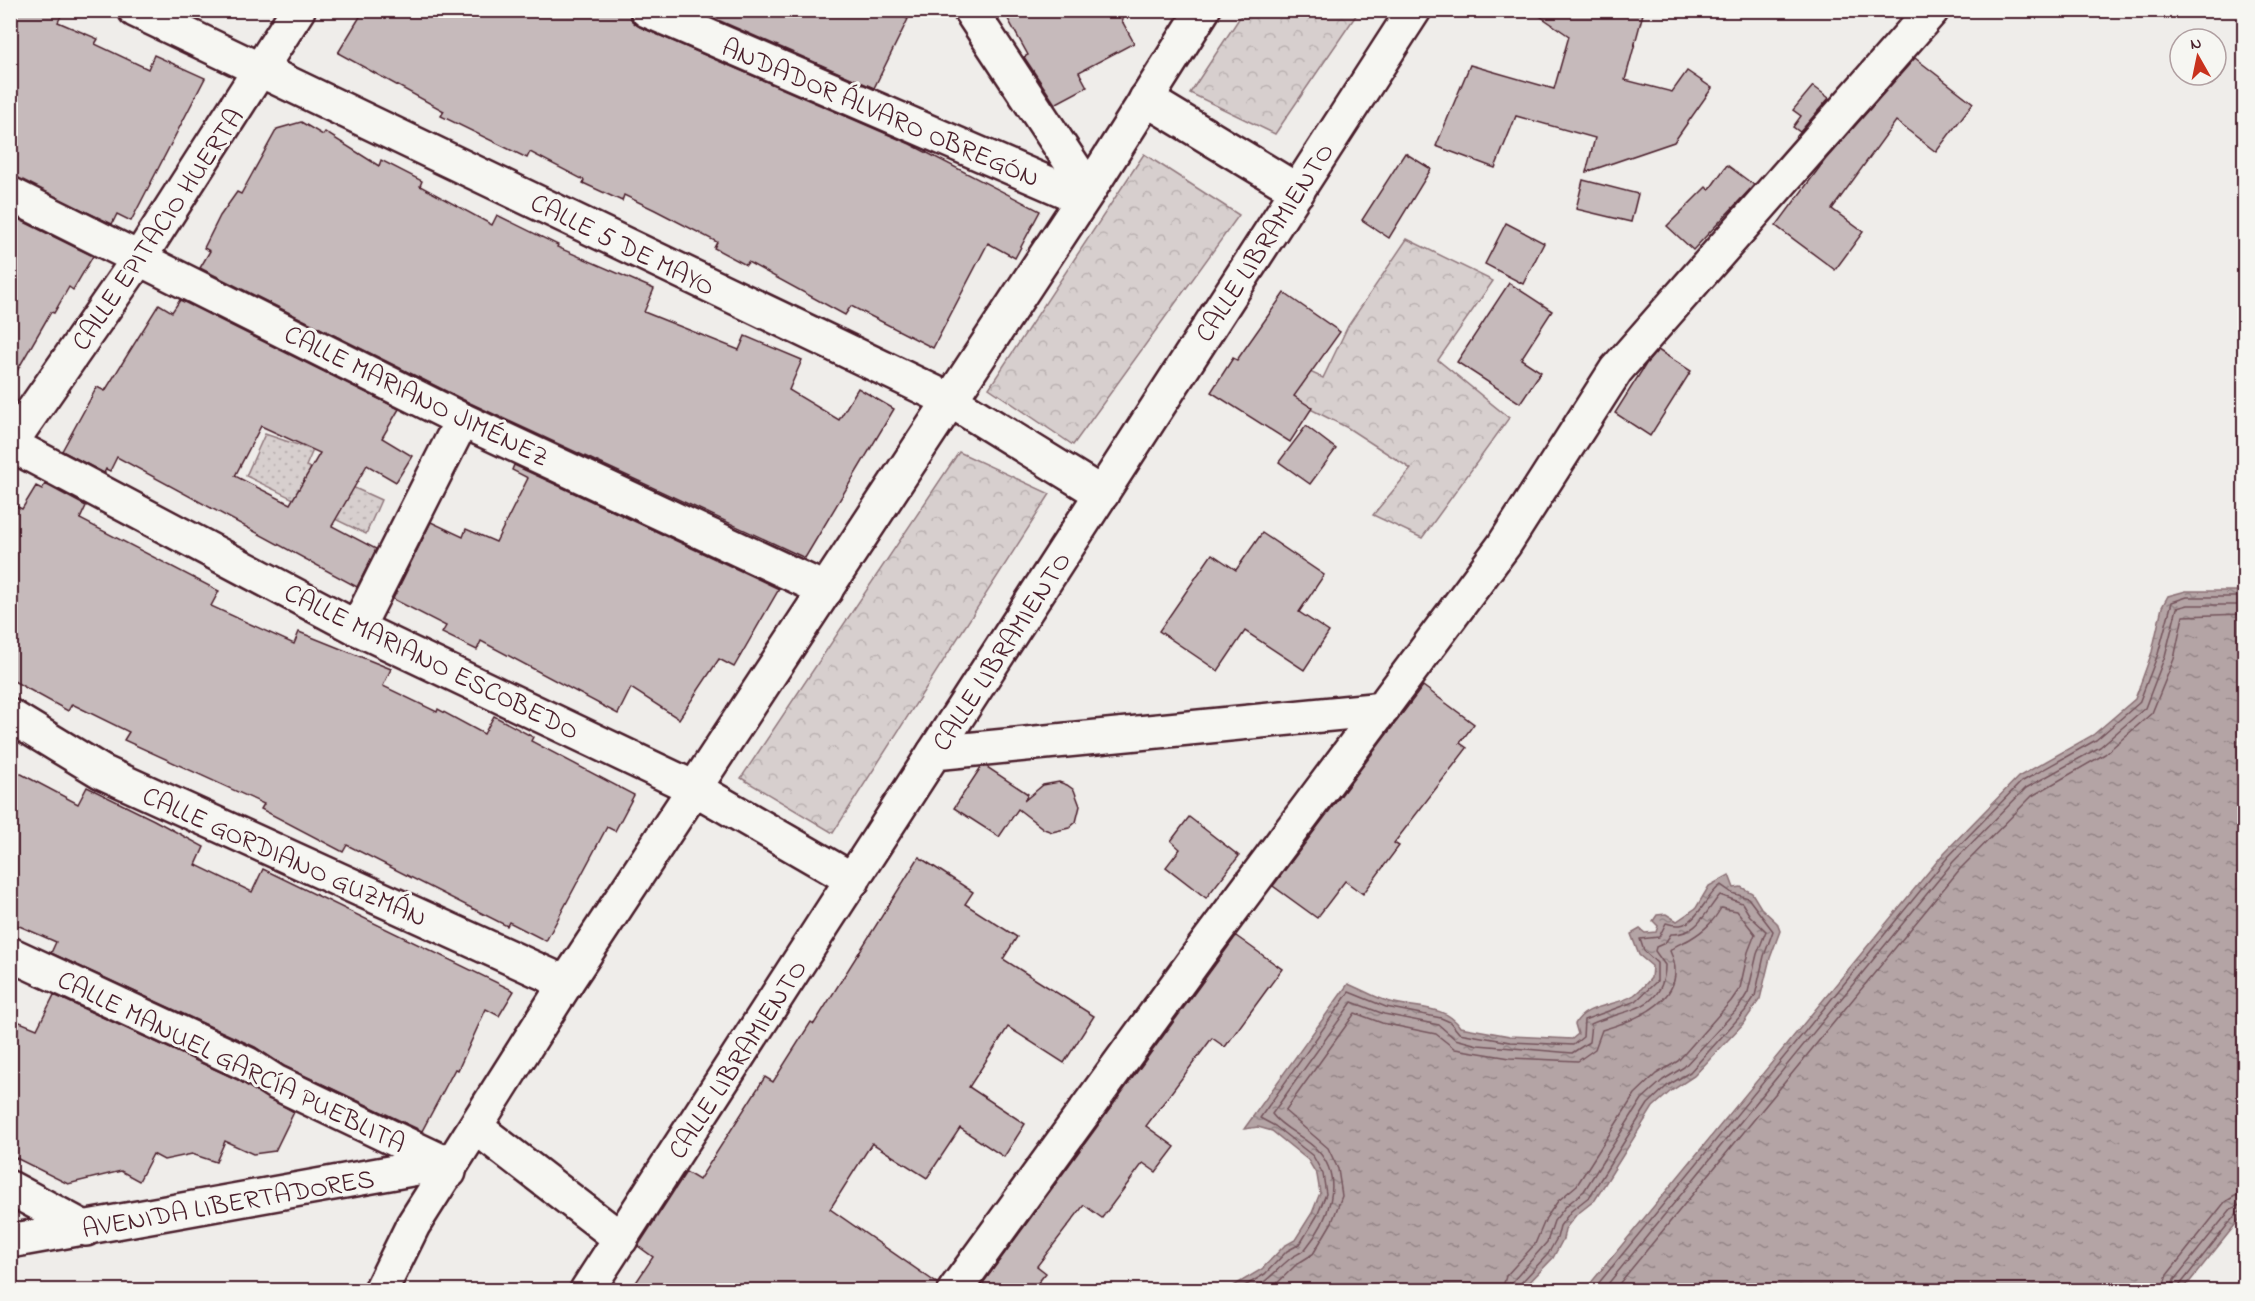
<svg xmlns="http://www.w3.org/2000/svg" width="2255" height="1301" font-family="'Indie Flower',sans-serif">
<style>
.forest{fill:url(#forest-crowns);stroke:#90777c;stroke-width:1.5}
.garden{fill:url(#garden-dots);stroke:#90777c;stroke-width:1.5}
.water{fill:url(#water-ripples);stroke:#8a6f74;stroke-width:1.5}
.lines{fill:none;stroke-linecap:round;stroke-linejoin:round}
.shore{stroke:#74545c;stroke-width:1.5}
.building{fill:#c6babb;stroke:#4a1f2b;stroke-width:1.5;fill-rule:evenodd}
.minor-casing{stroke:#4a1f2b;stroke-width:38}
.highway-casing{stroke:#4a1f2b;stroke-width:38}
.minor{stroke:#f6f6f2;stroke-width:33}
.highway{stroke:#f6f6f2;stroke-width:33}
.labels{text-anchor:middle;stroke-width:6;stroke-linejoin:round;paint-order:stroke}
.street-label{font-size:27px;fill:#4a1f2b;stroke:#f6f6f2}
</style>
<defs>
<pattern id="forest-crowns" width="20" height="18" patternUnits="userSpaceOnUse" patternTransform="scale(1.5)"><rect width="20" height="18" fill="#d7cfce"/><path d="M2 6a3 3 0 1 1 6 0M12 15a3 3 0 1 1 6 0" fill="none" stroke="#bab1b1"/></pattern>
<pattern id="garden-dots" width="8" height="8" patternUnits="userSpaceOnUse" patternTransform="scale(1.5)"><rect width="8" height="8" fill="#d7cfce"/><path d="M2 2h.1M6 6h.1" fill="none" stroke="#bab1b1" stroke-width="1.8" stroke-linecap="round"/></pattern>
<pattern id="water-ripples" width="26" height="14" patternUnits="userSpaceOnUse" patternTransform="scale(1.5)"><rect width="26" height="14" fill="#b4a4a5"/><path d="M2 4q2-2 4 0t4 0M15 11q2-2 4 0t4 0" fill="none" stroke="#948587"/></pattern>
</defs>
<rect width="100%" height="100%" fill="#efedea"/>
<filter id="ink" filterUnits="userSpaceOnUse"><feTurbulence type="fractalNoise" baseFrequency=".0167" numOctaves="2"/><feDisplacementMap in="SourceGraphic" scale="12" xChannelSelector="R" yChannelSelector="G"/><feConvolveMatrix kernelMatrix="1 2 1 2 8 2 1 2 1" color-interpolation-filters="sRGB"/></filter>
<g filter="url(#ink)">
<g class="forest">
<path d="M1244 11H1359L1275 134 1190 93Z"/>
<path d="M1144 154 1239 215 1073 445 989 388Z"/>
<path d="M1407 239 1493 281 1438 360 1509 418 1422 538 1373 515 1411 469 1348 428 1231 369 1251 345 1323 378 1348 326Z"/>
<path d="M959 452 1050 494 833 833 741 778Z"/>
</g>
<path class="garden" d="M265 434 313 450 306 466 381 500 366 534 246 476Z"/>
<g class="water">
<path d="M2186 591H2244V1214L2183 1290H1585L1944 853 2018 777 2093 735 2135 699 2152 652 2162 607 2168 596Z"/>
<path d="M1729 875 1734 888 1741 887 1752 893 1761 908 1777 923 1780 931 1770 958 1760 999 1742 1025 1694 1076 1671 1091 1653 1107 1595 1200 1576 1215 1565 1229 1563 1239 1553 1258 1522 1290H1227L1262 1269 1284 1246 1295 1240 1312 1213 1320 1193 1317 1175 1308 1160 1272 1131 1258 1127 1244 1129 1348 984C1361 989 1374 997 1387 1001 1411 1009 1446 1004 1460 1027L1510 1036 1572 1039 1578 1034 1575 1024C1586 1003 1616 1007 1634 995 1641 990 1646 984 1651 978L1652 966 1639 955 1631 934 1640 929 1645 933 1656 932 1658 926 1653 921 1657 915 1666 914 1677 921 1696 908 1709 886Z"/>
</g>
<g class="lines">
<g class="shore">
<path d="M1238 1290 1265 1274 1287 1251 1300 1244 1317 1216 1326 1194 1323 1174 1313 1156 1275 1126 1260 1118 1349 992 1386 1007 1441 1018 1450 1022 1459 1033 1510 1042 1573 1045 1583 1037 1584 1020 1636 1001 1657 981V963L1644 951 1640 939 1659 937 1666 923C1697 934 1701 899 1721 885L1732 893 1748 898 1773 931 1764 956 1755 996 1745 1011 1690 1072 1667 1086 1648 1104 1590 1196 1571 1211 1560 1226 1557 1238 1548 1254 1520 1284 1519 1290"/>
<path d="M1253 1290C1268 1281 1277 1269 1291 1258 1296 1254 1302 1253 1306 1248 1328 1221 1345 1180 1318 1151 1306 1137 1283 1129 1272 1114L1352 1002 1384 1014 1439 1025 1455 1039 1478 1045 1572 1053 1589 1042 1591 1024C1623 1009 1665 1012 1665 965L1655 951 1656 947 1665 943 1671 934C1698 935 1705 912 1720 895L1742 903 1750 916 1766 931 1757 954 1748 992 1739 1007 1684 1067 1663 1080 1642 1099 1584 1191 1567 1205 1554 1221 1547 1242 1514 1280 1511 1290"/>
<path d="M1270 1290 1297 1264 1313 1254 1332 1222 1342 1196 1338 1169 1328 1148 1285 1111 1355 1013 1382 1023 1436 1034 1455 1049 1510 1058 1578 1061 1595 1049 1602 1030C1637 1020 1692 998 1670 951 1676 943 1682 944 1690 939 1705 930 1713 922 1721 908L1737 911 1755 934 1748 952 1740 988 1731 1001 1678 1061 1656 1074 1635 1094 1577 1185 1558 1201 1546 1218 1535 1244 1506 1276 1502 1290"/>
<path d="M1593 1290 1948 857 2021 782 2096 740 2139 703 2158 654 2172 602 2187 597H2244"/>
<path d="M1603 1290 1953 862 2026 788 2100 747 2145 708 2165 656 2177 608 2188 605H2244"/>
<path d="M1614 1290 1960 869 2032 796 2105 754 2152 713 2174 659 2183 616 2244 614"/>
<path d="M2162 1290 2167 1275 2225 1202 2235 1196 2244 1194"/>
<path d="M2171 1290 2174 1280 2231 1209 2244 1203"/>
<path d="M2179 1290 2180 1285 2237 1213 2244 1211"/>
</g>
</g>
<g class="building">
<path d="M10 10H64L58 22 98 39 95 44 148 69 154 55 205 78 131 221 117 214 112 224 10 176Z"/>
<path d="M364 10H629L632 21 640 27 910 144 1040 211 1015 258 988 243 933 348 851 306 845 315 748 262 746 265 714 248 717 242 655 210 624 195 622 201 583 183 584 180 530 152 527 158 441 116 444 111 338 53Z"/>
<path d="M695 10H891L908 19 874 88Z"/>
<path d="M1003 10H1116L1134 43 1079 72 1087 87 1055 104 1024 57 1028 55Z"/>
<path d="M1531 10H1644L1625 80 1672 92 1687 71 1712 88 1674 142 1586 172 1595 138 1516 116 1495 168 1436 146 1470 65 1554 89 1569 36Z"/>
<path d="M1915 58 1973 103 1936 152 1896 121 1832 209 1863 232 1835 270 1776 226 1825 160Z"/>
<path d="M1813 86 1829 98 1800 132 1793 127 1801 116 1793 110Z"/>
<path d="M301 122 323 135 325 132 379 166 381 160 422 181 420 186 492 225 497 215 558 245 557 247 654 289 644 312 739 350 745 336 802 360 789 390 839 420 858 388 894 409 805 558 470 403 200 268 210 251 204 248 220 216 237 192 241 194 277 129Z"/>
<path d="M1405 153 1431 169 1389 238 1362 220Z"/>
<path d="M1727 165 1754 185 1693 250 1667 226 1706 187 1709 190Z"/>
<path d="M1583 180 1638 194 1631 222 1576 209Z"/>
<path d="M10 215 93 256 73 290 69 287 54 313 51 312 10 383Z"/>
<path d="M1506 223 1544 243 1523 284 1485 264Z"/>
<path d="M1509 283 1552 311 1521 359 1541 372 1520 403 1457 362Z"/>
<path d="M1284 293 1340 332 1294 396 1312 408 1290 442 1211 392 1233 358 1237 360Z"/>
<path d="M180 300 399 409 382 438 412 456 396 482 367 465 332 526 376 549 357 587 117 457 110 471 106 469 104 473 62 451 97 387 105 391 159 304 172 312ZM261 426 320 453 290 504 235 476Z"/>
<path d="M1658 350 1691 371 1650 436 1615 413 1646 364Z"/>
<path d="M1306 426 1336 449 1310 484 1279 462Z"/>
<path d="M514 465 779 589 734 667 719 659 679 719 631 688 618 714 481 641 477 650 442 633 446 626 393 599 431 522 463 537 466 529 496 542 528 478 512 470Z"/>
<path d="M45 484 86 506 80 519 219 591 211 606 294 644 299 632 391 669 383 686 437 712 438 709 484 734 494 716 533 737 531 741 634 795 615 831 607 827 546 941 509 922 507 926 347 845 343 852 261 809 264 804 124 740 129 732 72 704 68 711 10 679V503L22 509 36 486 42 489Z"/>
<path d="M1262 533 1324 575 1299 612 1329 632 1304 670 1245 631 1218 671 1159 631 1212 554 1236 570Z"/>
<path d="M1423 686 1474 724 1460 743 1467 748 1394 843 1399 846 1363 894 1345 881 1317 918 1273 886Z"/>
<path d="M981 767H987L1028 794 1024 801 1043 785 1059 782 1067 785 1074 790 1080 806 1076 822 1069 828 1052 832 1044 829 1018 809 999 837 954 808Z"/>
<path d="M10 768 78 804 87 787 154 820 204 847 196 865 252 892 263 869 514 991 499 1016 486 1009 458 1070 455 1069 422 1131 284 1066 255 1047 51 953 56 942 10 922Z"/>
<path d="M1189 817 1239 856 1206 898 1166 867 1180 849 1171 841Z"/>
<path d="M919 857 973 892 965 904 1017 937 1003 959 1094 1016 1064 1063 1008 1027 969 1087 1025 1124 1004 1157 960 1128 927 1178 872 1143 830 1209 938 1284 937 1290H631L653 1257 638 1246 686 1172 699 1180 765 1077 773 1082 811 1022 814 1024Z"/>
<path d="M1236 936 1282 969 1225 1047 1212 1038 1146 1126 1175 1147 1156 1172 1143 1163 1102 1218 1084 1205 1037 1266 1046 1273 1032 1290H978Z"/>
<path d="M54 995 238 1080 294 1112 275 1151 253 1154 225 1141 216 1162 192 1154 164 1160 153 1154 139 1181 121 1171 68 1184 10 1155V1018L37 1029Z"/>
</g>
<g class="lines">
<g class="minor-casing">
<g id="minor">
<path d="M135 10 950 400 1102 494"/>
<path d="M647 10 1082 198"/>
<path d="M970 10 1089 190"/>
<path d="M10 194 462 420 826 590"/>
<path d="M10 444 357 628 694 788 853 880"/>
<path d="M10 444 140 257 298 10"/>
<path d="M357 628 462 420"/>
<path d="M10 716 102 772 566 983"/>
<path d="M934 753 1383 709"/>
<path d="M10 954 247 1064 275 1082 445 1163 449 1172"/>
<path d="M10 1188 86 1229"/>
<path d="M10 1241 445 1163"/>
<path d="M955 1290 1202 950 1504 545 1616 370 1932 10"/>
</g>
</g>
<g class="highway-casing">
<g id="highway">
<path d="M1146 99 1298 191"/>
<path d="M477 1128 621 1239"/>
<path d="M381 1290 413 1225 566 983 1089 190 1203 10"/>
<path d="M587 1290 1414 10"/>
</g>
</g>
<use href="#minor" class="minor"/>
<use href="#highway" class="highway"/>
</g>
</g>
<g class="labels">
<g class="street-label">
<text transform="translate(881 112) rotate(23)" y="9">ANDADOR ÁLVARO OBREGÓN</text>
<text transform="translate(157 229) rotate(-56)" y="9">CALLE EPITACIO HUERTA</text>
<text transform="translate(1264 242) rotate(-57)" y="9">CALLE LIBRAMIENTO</text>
<text transform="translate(623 244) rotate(26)" y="9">CALLE 5 DE MAYO</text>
<text transform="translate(417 395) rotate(26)" y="9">CALLE MARIANO JIMÉNEZ</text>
<text transform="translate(1001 651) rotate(-57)" y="9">CALLE LIBRAMIENTO</text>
<text transform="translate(432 661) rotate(26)" y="9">CALLE MARIANO ESCOBEDO</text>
<text transform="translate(285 856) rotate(24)" y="9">CALLE GORDIANO GUZMÁN</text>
<text transform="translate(737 1059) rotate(-57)" y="9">CALLE LIBRAMIENTO</text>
<text transform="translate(232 1061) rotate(26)" y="9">CALLE MANUEL GARCÍA PUEBLITA</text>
<text transform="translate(228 1203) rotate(-10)" y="9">AVENIDA LIBERTADORES</text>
</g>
</g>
<rect width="2255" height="1301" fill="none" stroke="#f6f6f2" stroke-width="36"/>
<rect x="18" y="18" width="2219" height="1265" fill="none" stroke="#4a1f2b" stroke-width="2" filter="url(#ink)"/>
<g transform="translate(2198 57) rotate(351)"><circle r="28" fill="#f6f6f2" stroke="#b1a0a2" stroke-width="1.5"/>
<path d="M0-4.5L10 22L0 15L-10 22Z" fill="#c8321e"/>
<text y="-9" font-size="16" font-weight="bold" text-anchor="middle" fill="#4a1f2b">N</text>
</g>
</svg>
